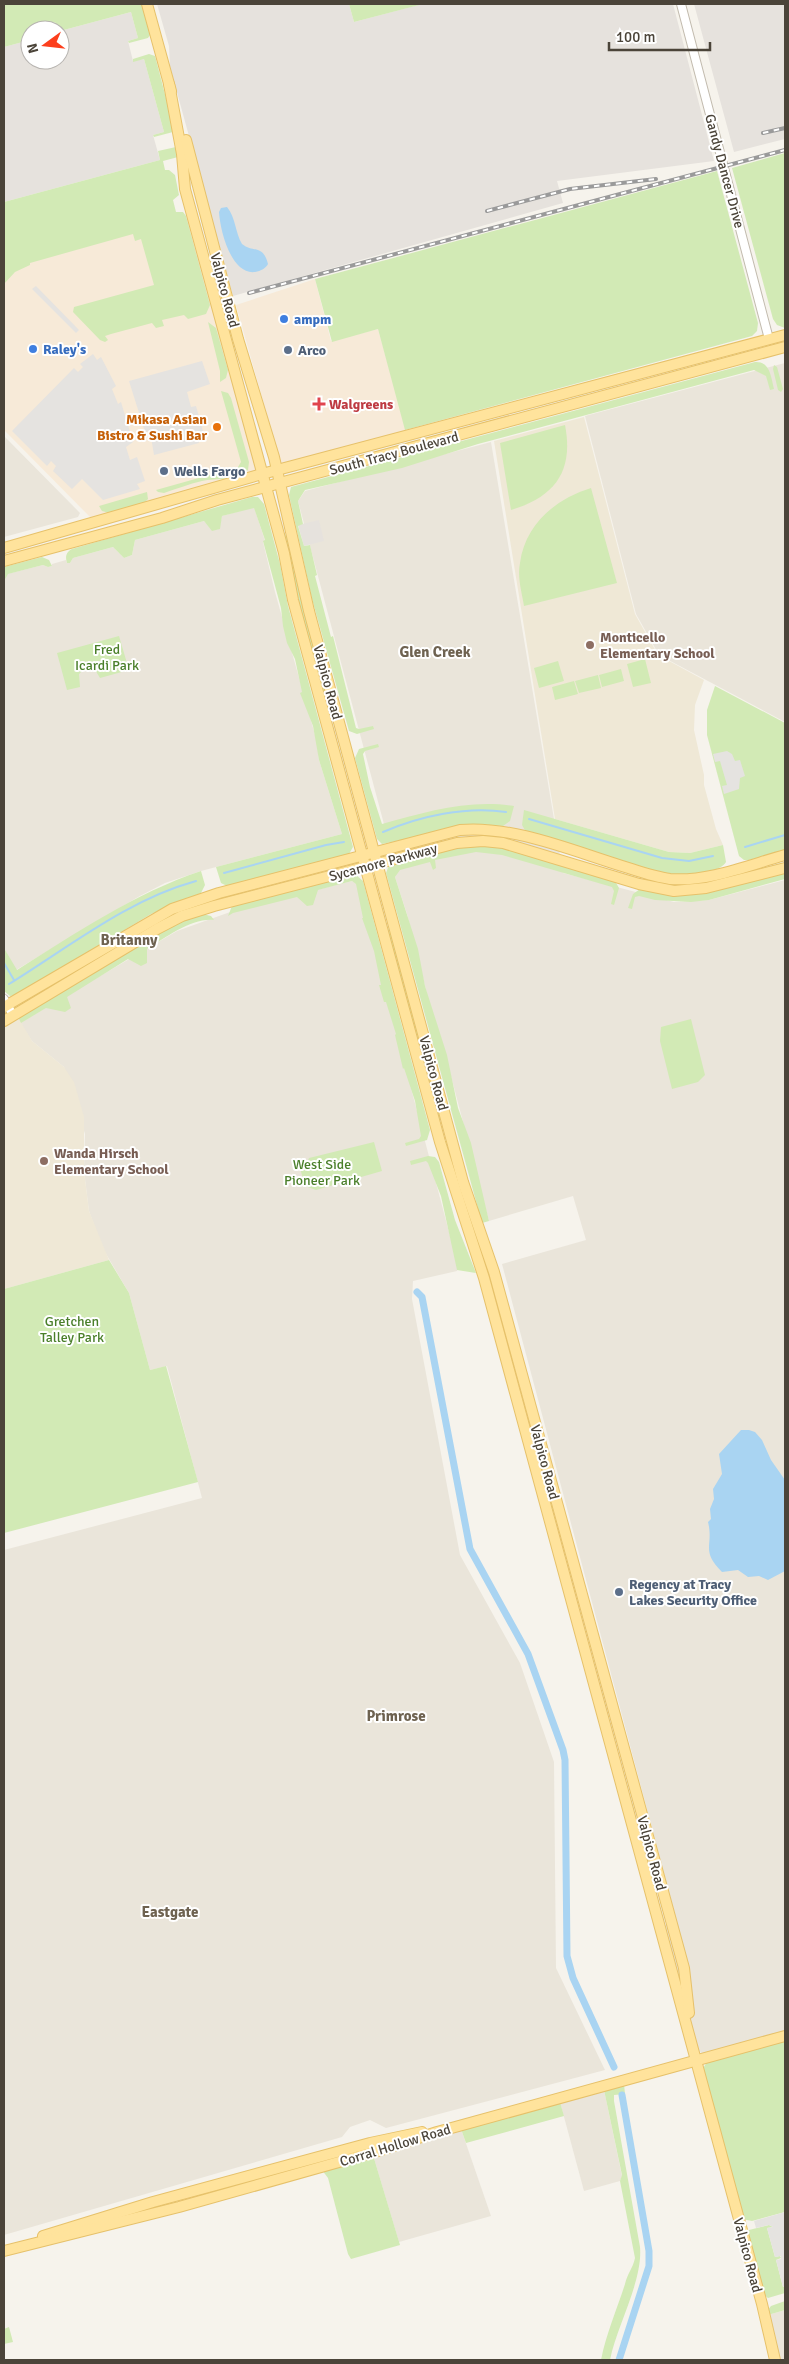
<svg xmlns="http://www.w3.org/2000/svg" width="789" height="2364" font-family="Signika,sans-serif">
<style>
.residential{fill:#eae5da}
.commercial{fill:#f7ead8}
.industrial{fill:#e6e2dd}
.education{fill:#efe8d6}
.green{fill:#d2eab5}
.parking{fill:#e5e3e0}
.water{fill:#a9d4f2}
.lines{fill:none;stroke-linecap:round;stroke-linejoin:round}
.stream{stroke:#a9d4f2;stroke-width:2}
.canal{stroke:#a9d4f2;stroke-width:7}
.minor-casing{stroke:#c2bbae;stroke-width:10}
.major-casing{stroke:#e6c16a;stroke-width:12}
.minor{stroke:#fff;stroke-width:8}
.major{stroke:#ffe39c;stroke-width:10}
.rail-casing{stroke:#9a9a9a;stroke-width:4}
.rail{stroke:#fff;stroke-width:2;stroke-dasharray:5.5;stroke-linecap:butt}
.shop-dot{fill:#3f7fe0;stroke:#fff;stroke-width:2}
.service-dot{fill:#5c6f8a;stroke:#fff;stroke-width:2}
.health-dot{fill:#e0444e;stroke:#fff;stroke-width:2}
.food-dot{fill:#e8710a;stroke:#fff;stroke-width:2}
.education-dot{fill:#8d6e63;stroke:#fff;stroke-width:2}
.labels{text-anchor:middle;stroke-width:4;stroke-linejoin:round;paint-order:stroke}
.street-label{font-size:14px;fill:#4b4439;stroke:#fff}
.shop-label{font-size:14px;font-weight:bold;fill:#366cbe;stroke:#fff;text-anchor:start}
.service-label{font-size:14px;font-weight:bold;fill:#4e5e75;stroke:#fff;text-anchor:start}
.health-label{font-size:14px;font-weight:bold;fill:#be3a42;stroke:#fff;text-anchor:start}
.food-label{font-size:14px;font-weight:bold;fill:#c56008;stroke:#fff;text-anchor:end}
.education-label{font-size:14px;font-weight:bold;fill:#785e54;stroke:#fff;text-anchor:start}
.park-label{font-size:14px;fill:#4a7f2a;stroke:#fff}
.neighbourhood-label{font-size:15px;font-weight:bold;fill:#6e6250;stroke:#fff}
</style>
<rect width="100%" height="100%" fill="#f6f3ec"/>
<g class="residential">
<path d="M785 363V722L659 655 636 614 585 416Z"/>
<path d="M4 436 80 513 78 517 4 537Z"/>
<path d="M491 442 563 873 674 902 709 900 785 880V2033L703 2054 697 2049 663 1926 677 1922 502 1264 586 1240 573 1196 489 1221 441 1038 429 1002 407 914 395 877 397 873 298 501 305 491Z"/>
<path d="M254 507 265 541 263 542 275 592 317 742 319 760 342 834 201 871 165 883 138 897 16 970 4 948V581L7 574 43 565 48 567 52 566V564L66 560 67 563H70L73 558 113 547 124 558 132 555 135 540 204 521 212 530 219 529 222 516Z"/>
<path d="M352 881 357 884 458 1266 457 1271 413 1281 412 1299 460 1555 520 1663 554 1762 556 1968 605 2070 386 2128 370 2120 350 2127 342 2137 4 2235V1550L202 1498 167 1366 150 1370 129 1293 102 1247 89 1211 84 1171 85 1134 64 1067 32 1041 20 1023 177 931 233 911Z"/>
<path d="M604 2090 622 2176 620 2181 584 2191 560 2102Z"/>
<path d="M461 2129 491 2216 399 2242 373 2155Z"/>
<path d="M785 2310V2360H781L768 2315Z"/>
</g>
<g class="commercial">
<path d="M190 218 258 473 91 518 4 430V272L10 266Z"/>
<path d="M315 279 331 341 378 329 407 433 281 465 236 305Z"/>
</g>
<g class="industrial">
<path d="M157 4H349L354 22 422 4H673L714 161 557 181 563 203 233 296 170 67 169 46Z"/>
<path d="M694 4H785V139L734 152Z"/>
<path d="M131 12 138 38 128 41 133 61 144 59 164 132 153 135 160 160 4 202V47L30 40V60H60V31Z"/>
<path d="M319 520 324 541 304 546 298 525Z"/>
</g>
<g class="education">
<path d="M584 417 635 614 658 655 704 680 695 705 694 730 704 775V785L716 829 723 845 690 853 669 852 555 819 494 441Z"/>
<path d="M18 1017 32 1041 64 1067 74 1082 84 1117V1171L89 1211 109 1260 4 1289V1026Z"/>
</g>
<g class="green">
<path d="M4 4H143L150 35 148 38 129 43 128 41 138 38 131 12 60 31 30 30V40L4 47Z"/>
<path d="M349 4H423L354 22Z"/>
<path d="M149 54 155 56 173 125V132L154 137 153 135 164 132 144 59 133 62V59Z"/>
<path d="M176 147 178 157 163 161 165 170H169L175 175 179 195 173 200 176 212H183L186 216 210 305 206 314 188 319 184 315 162 320 164 326 156 328 152 323 111 334 105 336 108 340 105 342 100 340 73 312 74 307 154 285 141 239 135 241 133 234 30 263V265L15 272 4 284V202L160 160 158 151Z"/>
<path d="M785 153V328L777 325 773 319 732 168Z"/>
<path d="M717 171 758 323 757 331 752 336 405 430 378 329 332 342 315 279Z"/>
<path d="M208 322 216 328 228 370 226 378 220 382V371Z"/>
<path d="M755 362C770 361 771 377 774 389L770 390 766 376 754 370 478 444 402 468 305 490 298 501 303 524 298 526 304 546 310 545 317 575 315 576 331 637 333 636 356 728 359 729 373 726 374 729 357 734 349 731 312 599 289 495 291 487Z"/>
<path d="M774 365 777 367 783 389 781 392 778 390 773 369Z"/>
<path d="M221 391 228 393 231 398 249 462 248 470C236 481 216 478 202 481 189 484 176 489 164 493L158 492 156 490 238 467 241 462Z"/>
<path d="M565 425C574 471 555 497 511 510L500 443Z"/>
<path d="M591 488 617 583 524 606C522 593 517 577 520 563 525 525 555 499 591 488Z"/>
<path d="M147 492 148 499 144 503 109 513 102 511 99 506Z"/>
<path d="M252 497H258L264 504 280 564 288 606 353 847 349 854 227 886 221 883 216 867 342 834 319 760 313 726 300 693 302 692 295 659 287 643 283 626 281 608 263 541 265 540 254 508 222 516 220 529 212 531 204 521 135 540 132 555 124 558 113 547 73 558 70 563H67C65 557 66 552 72 549Z"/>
<path d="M281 530H283L289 542 328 698C313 685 287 558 281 530Z"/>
<path d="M42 557 49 560 52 566 48 567 43 565 8 574 4 581V567Z"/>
<path d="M119 636 129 670 100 678 94 668 86 667 79 674 80 687 67 690 57 653Z"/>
<path d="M645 659 651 683 633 687 627 664Z"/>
<path d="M558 661 564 681 539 688 534 668Z"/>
<path d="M621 669 624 681 602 687 599 675Z"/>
<path d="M598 675 601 688 579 693 575 681Z"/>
<path d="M574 681 578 694 555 700 552 687Z"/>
<path d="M715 686 785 723V851L749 860H744L739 856 707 735V710Z"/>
<path d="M378 744 379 747 365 751 363 754 370 787 382 824C426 812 468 799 514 806L510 821 503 826 473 825 382 844 377 839 355 758 359 749Z"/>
<path d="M524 810 669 852 690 853 723 845 726 862C718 876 672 876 657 873 613 862 569 846 526 832L522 825Z"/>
<path d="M469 845 501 847 615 881 619 888 614 905 611 904 614 891 612 887 502 855 476 852 435 860 436 868 433 870 430 862 400 870 395 877 418 949 425 986 447 1055 458 1108 471 1143 489 1221 482 1223 386 873 389 865Z"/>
<path d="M201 871 205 885 201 893 151 914 16 995 10 996 4 991V948L17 970C76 933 135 893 201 871Z"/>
<path d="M785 871V879L709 900 691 902 655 900 639 896 635 897 632 909 628 908 633 894 640 889 672 895 697 894Z"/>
<path d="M355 874 363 881 430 1130 427 1140 406 1146 405 1143 419 1139 421 1136 415 1101 404 1068 403 1069 395 1035 396 1034 386 1002H384L379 985H381L374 951 362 918H363L356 884 352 881 318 890 313 905 307 906 297 897 233 913 228 916 232 906Z"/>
<path d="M203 914 211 916 214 920C191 918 167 937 147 949V963L141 966 128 959 67 997 71 1008 65 1012 46 1008 21 1023 18 1017 149 939 176 924Z"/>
<path d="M385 921 394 942 441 1119H438Z"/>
<path d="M691 1019 705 1075 698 1082 672 1089 660 1041 661 1027Z"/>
<path d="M374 1142 382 1171 316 1190 305 1186 300 1168 307 1163 309 1158Z"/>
<path d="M428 1156 435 1157 439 1162 455 1220 476 1273 457 1270 441 1196 428 1163 426 1161 411 1165 410 1161Z"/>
<path d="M109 1260 129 1293 150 1370 166 1366 198 1482 4 1533V1289Z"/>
<path d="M785 2040V2212L752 2221 742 2219 702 2070 707 2062Z"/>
<path d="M624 2084 625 2094 614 2095V2101L640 2247C643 2281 617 2325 610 2360H601C606 2334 617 2309 625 2284 627 2274 633 2268 635 2258L620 2181 622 2175 604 2090Z"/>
<path d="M560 2102 564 2116 466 2143 461 2129Z"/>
<path d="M373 2155 400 2245 351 2259 348 2254 328 2178 322 2170Z"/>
<path d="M769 2225 773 2227 767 2228 775 2257 780 2256 781 2258 776 2260 783 2287 785 2286V2293L768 2298 763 2294 746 2234 749 2230Z"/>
<path d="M785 2301V2310L768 2315 767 2311 771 2306Z"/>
<path d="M9 2327 13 2342 4 2344V2329Z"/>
</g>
<g class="parking">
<path d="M36 286 79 330 76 333 32 289Z"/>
<path d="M93 354 97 360 101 357 116 386 112 389 118 404 121 402 133 442 126 447 130 460 137 457 145 481 137 484 140 489 103 500 82 479 72 489 53 471 56 466 51 461 47 466 12 431 74 368 78 372 83 367 80 364Z"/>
<path d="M202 361 210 384 187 392 191 407 196 406 204 435 198 437 199 443 154 455 150 431 145 432 129 381Z"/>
<path d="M727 751 732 754 735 761 740 760 745 776 740 778 739 789 724 794 722 786 727 785 720 761 715 762 713 754Z"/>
<path d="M785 2212V2286L783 2287 776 2260 781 2259V2256L775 2257 767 2228 773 2227 769 2225 756 2228 754 2221Z"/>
</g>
<g class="water">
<path d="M227 207C236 218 235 232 242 244 253 253 263 244 268 264 266 268 261 271 255 272 231 275 220 230 219 212L221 208Z"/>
<path d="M741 1430H749L755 1432 762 1440 771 1460 785 1480V1571L768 1580 759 1576 748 1577 738 1570 722 1572C700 1550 714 1546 708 1522L711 1519 710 1509 714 1499 713 1489 722 1474 719 1454Z"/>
</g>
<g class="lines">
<g class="stream">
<path d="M529 819 662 858 689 861 713 856"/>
<path d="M383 832C420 816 466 806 506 812"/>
<path d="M745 847 785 835"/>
<path d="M224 873 326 845 344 842"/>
<path d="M4 963 14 980"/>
<path d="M9 984C69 947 127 900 196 881"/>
</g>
<g class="canal">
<path d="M417 1292 422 1297 470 1549 528 1654 563 1750 565 1760 567 1956 573 1978 614 2067"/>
<path d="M619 2360 649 2266V2251L622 2095"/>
</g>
<g class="minor-casing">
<g id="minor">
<path d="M681 4 769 339"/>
<path d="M4 999 13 1015"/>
</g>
</g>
<g class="major-casing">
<g id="major">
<path d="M147 4 171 91"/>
<path d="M169 84 182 154 185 189 284 553 293 600 440 1142 484 1278 762 2304 775 2360"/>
<path d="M186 140 238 339 274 457 309 611 463 1182 494 1272 684 1968 689 2013"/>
<path d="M4 548 262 474 785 335"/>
<path d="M4 561 162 518 217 500 785 347"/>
<path d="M4 1007 172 909 219 893 460 830C512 825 573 851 622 866 638 871 654 877 670 879 708 882 749 865 785 855"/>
<path d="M4 1021 157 929 182 916 214 906 457 843 483 841 503 843 639 884 674 891 706 888 785 868"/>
<path d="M43 2236 153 2202 370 2143 422 2132"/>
<path d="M4 2251 179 2207 378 2151 437 2132 785 2036"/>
</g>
</g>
<use href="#minor" class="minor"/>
<use href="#major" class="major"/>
<g class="rail-casing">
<g id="rail">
<path d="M763 133 785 128"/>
<path d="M487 211 570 189 656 179"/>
<path d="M249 293 785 150"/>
</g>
</g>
<use href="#rail" class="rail"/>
</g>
<g class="shop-dot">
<circle cx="284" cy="319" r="5"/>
<circle cx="33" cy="349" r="5"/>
</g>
<g class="service-dot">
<circle cx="288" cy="350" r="5"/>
<circle cx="164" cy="471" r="5"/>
<circle cx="619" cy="1592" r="5"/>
</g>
<path class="health-dot" d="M316.5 396.5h5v5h5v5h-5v5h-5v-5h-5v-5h5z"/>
<circle class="food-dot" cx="217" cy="427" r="5"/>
<g class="education-dot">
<circle cx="590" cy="645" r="5"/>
<circle cx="44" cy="1161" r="5"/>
</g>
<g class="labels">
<g class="street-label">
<text transform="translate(725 171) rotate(75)" y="5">Gandy Dancer Drive</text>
<text transform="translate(225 290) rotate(75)" y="5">Valpico Road</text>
<text transform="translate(394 453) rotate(-15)" y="5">South Tracy Boulevard</text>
<text transform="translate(328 682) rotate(75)" y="5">Valpico Road</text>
<text transform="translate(383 862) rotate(-15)" y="5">Sycamore Parkway</text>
<text transform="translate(434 1073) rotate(75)" y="5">Valpico Road</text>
<text transform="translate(545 1462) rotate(75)" y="5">Valpico Road</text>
<text transform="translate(652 1853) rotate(75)" y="5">Valpico Road</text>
<text transform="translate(395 2145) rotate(-17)" y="5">Corral Hollow Road</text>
<text transform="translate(748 2255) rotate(75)" y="5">Valpico Road</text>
</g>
<g class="shop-label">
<text x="294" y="324">ampm</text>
<text x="43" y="354">Raley's</text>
</g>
<g class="service-label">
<text x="298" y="355">Arco</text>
<text x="174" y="476">Wells Fargo</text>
<text x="629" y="1589">Regency at Tracy<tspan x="629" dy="16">Lakes Security Office</tspan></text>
</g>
<g class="health-label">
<text x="329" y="409">Walgreens</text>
</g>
<g class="food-label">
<text x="207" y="424">Mikasa Asian<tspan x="207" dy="16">Bistro &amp; Sushi Bar</tspan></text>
</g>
<g class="education-label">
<text x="600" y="642">Monticello<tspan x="600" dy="16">Elementary School</tspan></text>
<text x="54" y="1158">Wanda Hirsch<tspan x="54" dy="16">Elementary School</tspan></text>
</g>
<g class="park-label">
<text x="107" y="654">Fred<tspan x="107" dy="16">Icardi Park</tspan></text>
<text x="322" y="1169">West Side<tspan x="322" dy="16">Pioneer Park</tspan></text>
<text x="72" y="1326">Gretchen<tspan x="72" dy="16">Talley Park</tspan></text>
</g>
<g class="neighbourhood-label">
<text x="435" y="657">Glen Creek</text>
<text x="129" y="945">Britanny</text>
<text x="396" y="1721">Primrose</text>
<text x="170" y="1917">Eastgate</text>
</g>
</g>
<rect width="789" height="2364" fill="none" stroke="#4b4439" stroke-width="10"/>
<g transform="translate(45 45) rotate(255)"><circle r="24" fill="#ffffff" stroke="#b7b4b0"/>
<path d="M0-4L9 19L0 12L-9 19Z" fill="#fc3f1d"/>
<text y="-8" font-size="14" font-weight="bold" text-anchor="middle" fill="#4b4439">N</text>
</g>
<path d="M609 42v8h101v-8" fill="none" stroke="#4b4439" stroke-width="2.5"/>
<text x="616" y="42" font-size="15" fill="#4b4439" stroke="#ffffff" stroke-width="4" paint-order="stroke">100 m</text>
</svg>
